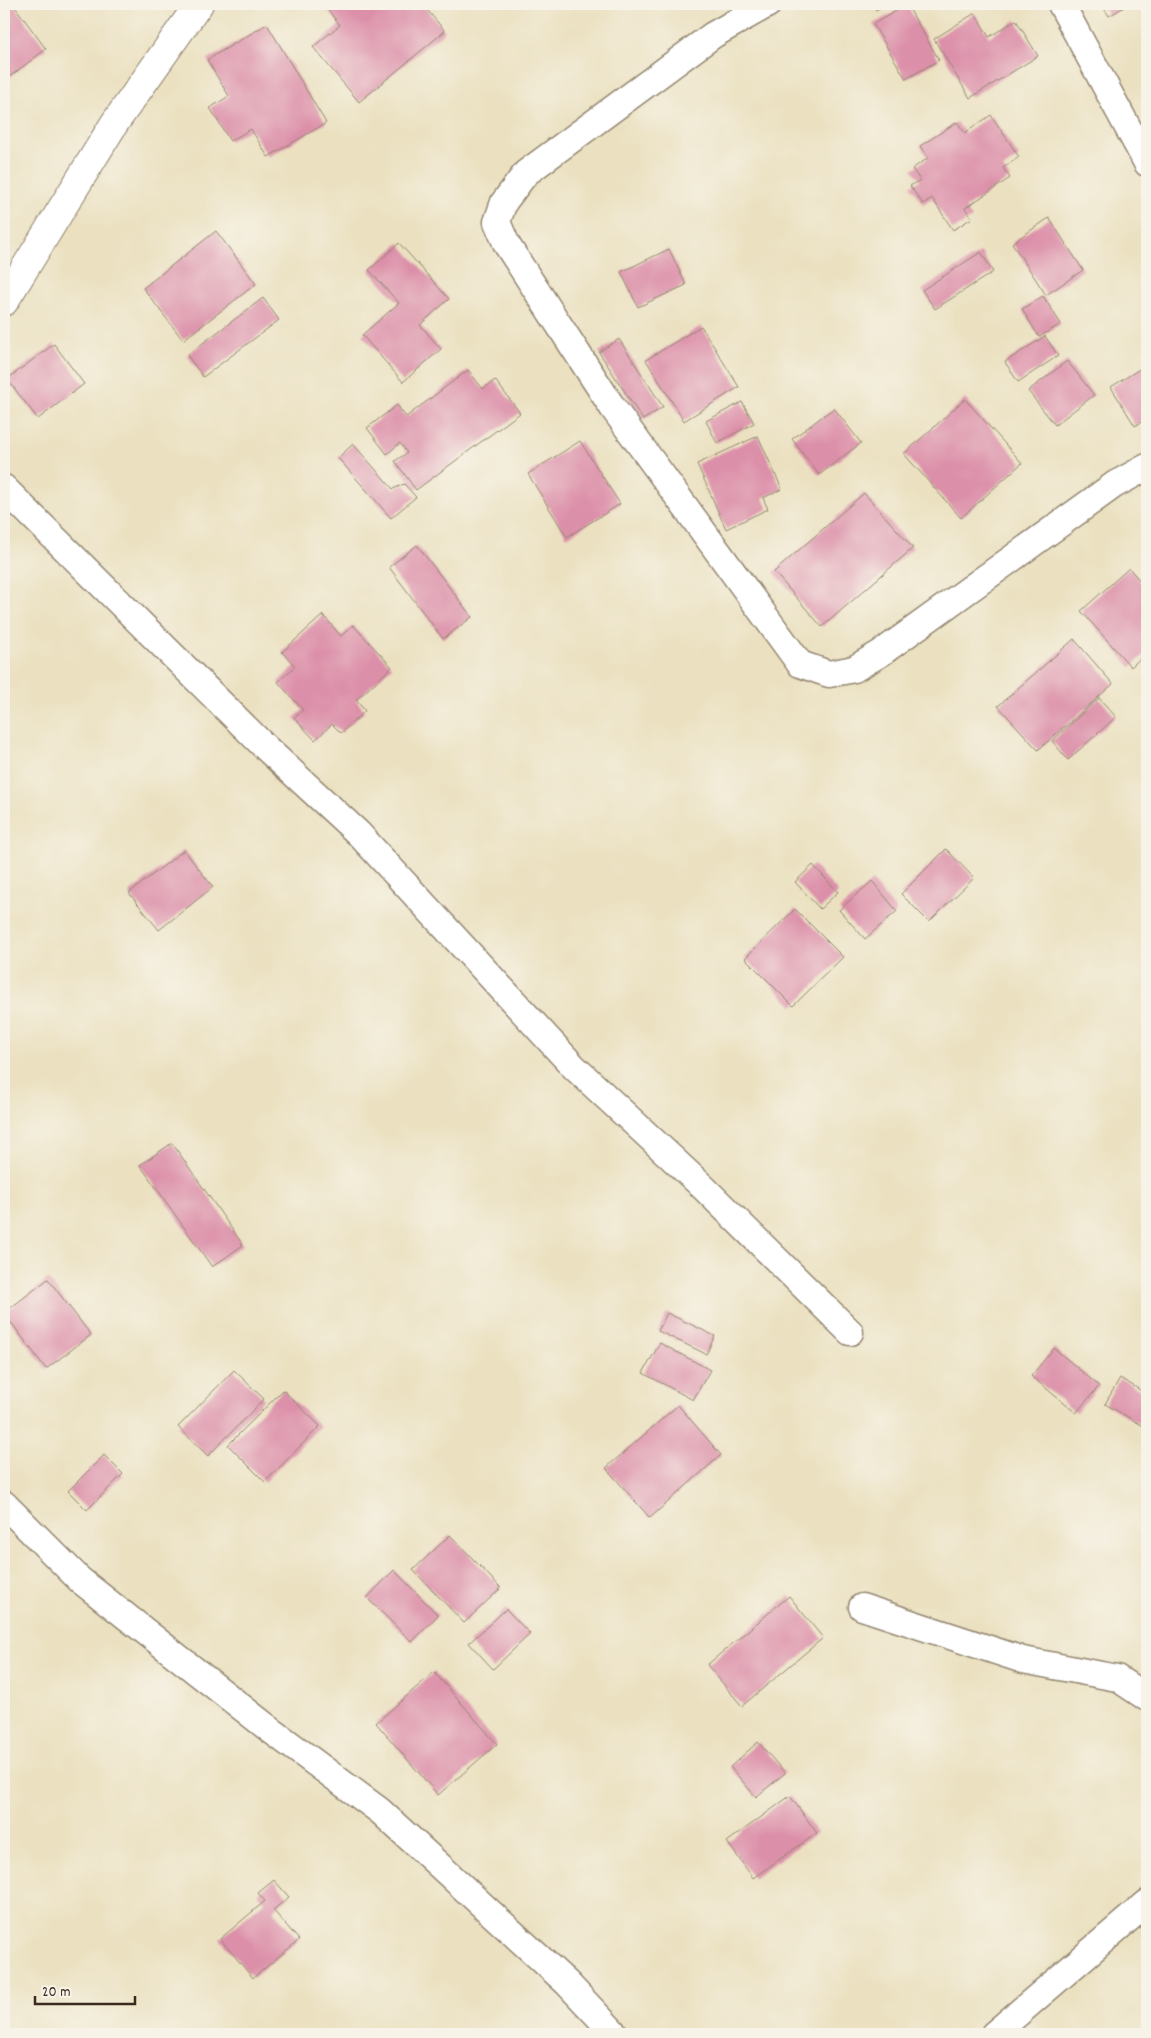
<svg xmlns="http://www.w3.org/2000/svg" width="1151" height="2038" font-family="Dekko,sans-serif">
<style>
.building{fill:#dc8fa9}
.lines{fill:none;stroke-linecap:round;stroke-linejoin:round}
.minor-casing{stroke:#938670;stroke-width:29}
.secondary-casing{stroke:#938670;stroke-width:30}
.minor{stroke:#fff;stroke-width:26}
.secondary{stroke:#fff;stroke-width:28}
</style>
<rect width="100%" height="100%" fill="#f7f3e8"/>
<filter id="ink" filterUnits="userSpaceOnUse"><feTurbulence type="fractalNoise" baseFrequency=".02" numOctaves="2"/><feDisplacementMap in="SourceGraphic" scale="10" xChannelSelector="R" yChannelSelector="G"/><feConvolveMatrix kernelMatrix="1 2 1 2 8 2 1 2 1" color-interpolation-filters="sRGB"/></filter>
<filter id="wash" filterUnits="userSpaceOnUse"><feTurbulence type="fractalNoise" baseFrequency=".0096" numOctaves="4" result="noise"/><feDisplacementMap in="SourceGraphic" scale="20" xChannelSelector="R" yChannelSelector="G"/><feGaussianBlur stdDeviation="1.12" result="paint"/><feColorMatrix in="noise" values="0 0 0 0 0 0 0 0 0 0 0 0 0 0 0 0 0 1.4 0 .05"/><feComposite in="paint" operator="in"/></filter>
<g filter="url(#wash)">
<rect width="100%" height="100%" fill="#ebe1c1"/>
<g id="blocks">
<g class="building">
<path d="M4 4H13L46 49 4 81Z"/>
<path d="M323 4H422L445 31 359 102 313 47 340 25Z"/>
<path d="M873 4H886L876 10Z"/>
<path d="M1101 4H1129L1109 16Z"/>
<path d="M907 5 939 60 906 79 873 24Z"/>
<path d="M975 13 989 37 1016 20 1038 56 970 98 934 39Z"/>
<path d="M267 24 326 123 268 157 251 129 230 141 210 108 229 96 207 60Z"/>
<path d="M991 115 1019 157 1003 168 1010 178 965 208 972 218 953 230 932 198 923 204 910 186 920 180 912 169 928 158 920 146 957 122 965 133Z"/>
<path d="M1049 218 1083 270 1046 295 1012 243Z"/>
<path d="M216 231 256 284 183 340 143 288Z"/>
<path d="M399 243 449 299 420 325 441 349 403 382 362 335 399 303 369 270Z"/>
<path d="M669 249 686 285 638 307 621 272Z"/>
<path d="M981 252 993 272 935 309 922 290Z"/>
<path d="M1043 296 1061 324 1039 337 1022 309Z"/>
<path d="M263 298 279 320 203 377 187 355Z"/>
<path d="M701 326 739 387 684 421 646 360Z"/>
<path d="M1045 336 1058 356 1018 382 1005 362Z"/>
<path d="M619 339 663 407 643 420 599 352Z"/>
<path d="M54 344 84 384 38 419 7 379Z"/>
<path d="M1067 361 1094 395 1055 425 1028 391Z"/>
<path d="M1146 365 1147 419 1135 426 1111 387Z"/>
<path d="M468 370 483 389 495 380 520 413 416 490 395 461 407 453 400 443 387 454 367 428 397 405 406 417Z"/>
<path d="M965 399 1022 463 961 518 904 454Z"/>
<path d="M742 402 754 423 717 443 706 421Z"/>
<path d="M834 408 861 443 819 475 792 439Z"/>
<path d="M758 436 782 489 763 498 768 509 726 529 697 464Z"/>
<path d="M580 441 620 504 567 537 528 474Z"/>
<path d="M353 444 393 489 404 484 416 497 391 518 338 458Z"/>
<path d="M864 493 913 548 822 627 774 572Z"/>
<path d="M417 545 472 617 443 639 389 567Z"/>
<path d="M1129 568 1147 589V652L1131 667 1081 611Z"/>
<path d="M323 615 341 636 353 625 392 667 356 700 365 711 341 733 332 724 315 740 294 718 303 710 278 682 295 666 282 652Z"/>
<path d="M1074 639 1113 684 1038 750 998 706Z"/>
<path d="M1099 698 1116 717 1068 760 1052 741Z"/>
<path d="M946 849 974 878 929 922 901 894Z"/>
<path d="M184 850 213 887 159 930 129 893Z"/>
<path d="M813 865 838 892 820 909 795 882Z"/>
<path d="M872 881 897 911 865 939 839 910Z"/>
<path d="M795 909 843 957 793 1006 745 958Z"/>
<path d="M172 1143 243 1245 212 1267 140 1165Z"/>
<path d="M48 1279 91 1335 46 1369 4 1313Z"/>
<path d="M667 1313 715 1336 706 1354 658 1331Z"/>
<path d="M660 1343 710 1370 693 1400 643 1373Z"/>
<path d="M1054 1348 1099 1386 1076 1413 1031 1376Z"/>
<path d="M234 1370 264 1399 208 1456 178 1427Z"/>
<path d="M1120 1378 1147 1394V1428L1105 1404Z"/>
<path d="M283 1390 320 1426 265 1482 228 1445Z"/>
<path d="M678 1405 721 1455 650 1518 606 1468Z"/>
<path d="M104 1455 123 1474 87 1510 68 1491Z"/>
<path d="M450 1535 501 1588 464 1623 413 1570Z"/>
<path d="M394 1570 438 1615 412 1642 367 1598Z"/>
<path d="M789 1596 823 1638 742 1706 707 1665Z"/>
<path d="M506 1609 530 1634 493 1669 469 1643Z"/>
<path d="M434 1672 497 1744 438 1795 376 1723Z"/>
<path d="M758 1742 785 1773 756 1797 730 1767Z"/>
<path d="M790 1796 817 1833 753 1878 727 1842Z"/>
<path d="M274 1880 289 1897 273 1910 299 1940 253 1978 220 1939 265 1901 258 1893Z"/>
</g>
</g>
</g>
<g filter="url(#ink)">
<use href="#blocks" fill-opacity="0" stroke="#938670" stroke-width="1"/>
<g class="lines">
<g class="minor-casing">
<g id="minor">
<path d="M768 4 713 35 526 173 504 202 497 222 507 245 613 408 800 664 829 674 854 669 881 653 1114 485 1147 467"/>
<path d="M1061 4 1147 163"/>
<path d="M4 488 266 748 359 834 574 1067 703 1187 850 1332"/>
<path d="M4 1504 80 1580 268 1728 380 1811 567 1983 615 2034"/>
<path d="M862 1607 1023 1660 1117 1678 1147 1698"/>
<path d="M994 2034 1147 1903"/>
</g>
</g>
<g class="secondary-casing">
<path id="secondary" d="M4 302 114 124 199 4"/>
</g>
<use href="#minor" class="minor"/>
<use href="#secondary" class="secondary"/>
</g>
</g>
<rect width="1151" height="2038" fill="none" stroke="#f7f3e8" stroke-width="20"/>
<path d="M35 1996v8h100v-8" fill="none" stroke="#3b2a1e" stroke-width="2.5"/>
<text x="42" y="1996" font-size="15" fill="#3b2a1e" stroke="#f7f3e8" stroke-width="4" paint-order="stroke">20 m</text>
</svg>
